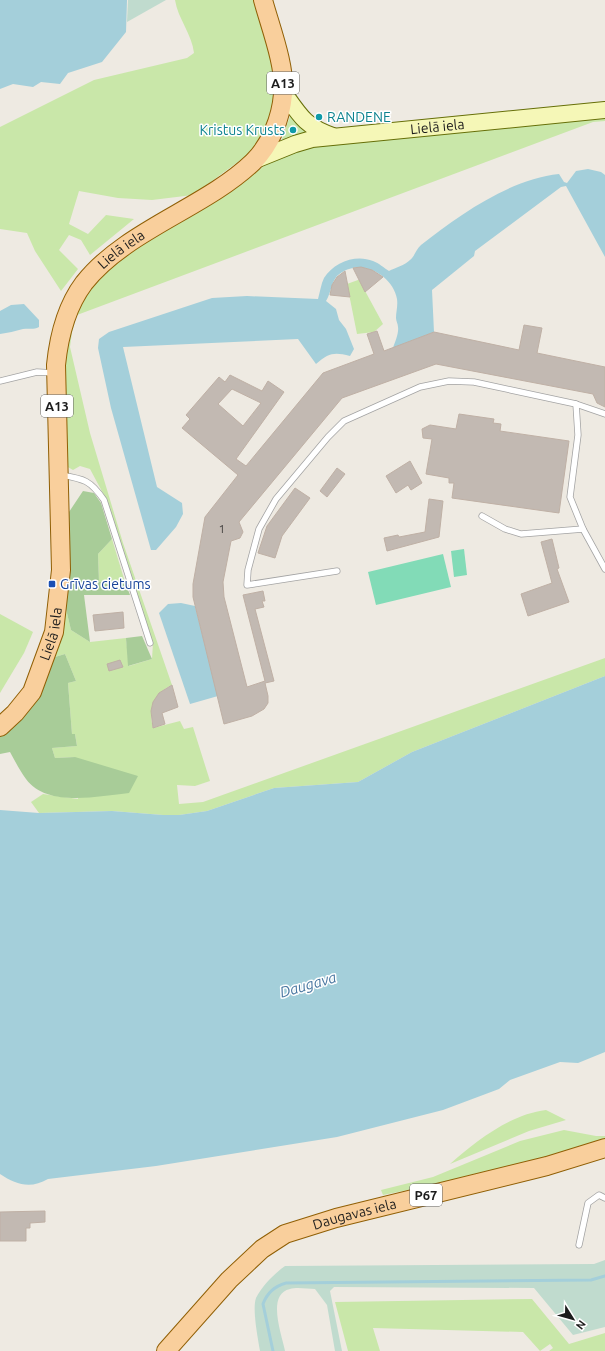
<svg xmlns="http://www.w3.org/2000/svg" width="605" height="1351" font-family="Ubuntu,sans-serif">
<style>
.grass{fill:#c9e7a9}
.forest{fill:#a8cc98}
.wetland{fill:#c0dbce}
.pitch{fill:#82dbb7}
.water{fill:#a4cfda}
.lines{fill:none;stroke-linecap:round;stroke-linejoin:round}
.stream{stroke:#a4cfda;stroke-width:3}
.building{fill:#c2b9b2;stroke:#bfb0a5;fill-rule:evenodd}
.service-casing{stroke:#a3a3a3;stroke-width:7}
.secondary-casing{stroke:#666f08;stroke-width:18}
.primary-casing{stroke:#905f05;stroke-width:20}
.service{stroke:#fff;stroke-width:5.5}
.secondary{stroke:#f5f7b7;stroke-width:16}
.primary{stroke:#f9cf9c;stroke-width:18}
.culture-dot{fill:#0f9aa8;stroke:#fff;stroke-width:1.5}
.transit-dot{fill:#1a4fb4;stroke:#fff;stroke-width:1.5}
.labels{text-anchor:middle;stroke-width:3;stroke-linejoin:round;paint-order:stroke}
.number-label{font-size:12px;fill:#464342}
.shield{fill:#fff;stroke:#606060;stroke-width:1}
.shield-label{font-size:13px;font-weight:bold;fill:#1c1c1c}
.culture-label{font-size:14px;fill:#0d838f;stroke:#fff;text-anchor:start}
.street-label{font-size:14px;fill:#1c1c1c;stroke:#fff}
.transit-label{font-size:14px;fill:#164399;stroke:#fff;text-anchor:start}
.water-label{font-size:15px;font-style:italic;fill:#4977a1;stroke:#fff}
</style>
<rect width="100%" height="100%" fill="#eeeae2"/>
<g class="grass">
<path d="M175 0H255L275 69 277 103 263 140 254 150 193 195 152 200 118 198 79 191 69 224 88 234 106 215 134 219 90 255 81 240 69 235 59 250 78 269 61 291 35 251 27 233 0 229V127L94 80 187 58 194 53C192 34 178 19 175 0Z"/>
<path d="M290 116 294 117 309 133 283 140 282 139Z"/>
<path d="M605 116V121L593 122 77 315 72 332 70 347 90 433 123 543 172 685C154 693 148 709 153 728L180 721 184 729 193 727 210 781 195 786 177 785 179 804 203 802 605 658V676L412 752 358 782 274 788 207 811 179 815H163L112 811 39 813 31 802 43 794 78 799 75 757 55 758 52 748 77 746 75 734H72L68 683 76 681 65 654 55 657 66 609 71 630 90 642 126 638 129 666 152 659 153 643 105 497 90 469 80 466 73 470 66 466 63 365 69 327 78 307 97 280 129 252 264 166 302 149 342 141Z"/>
<path d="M358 280H363L364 289 383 324 374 332 357 334 347 284Z"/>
<path d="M112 539 125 582H99L98 554Z"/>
<path d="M0 614 33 632 24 653 0 693Z"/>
<path d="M546 1110 566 1120 529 1131 450 1164C476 1141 511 1114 546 1110Z"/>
<path d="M564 1130 596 1136H605V1141L492 1173 383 1195 381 1190 433 1177 520 1141Z"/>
<path d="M532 1299 569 1344 605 1333V1351H549L553 1348 550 1344 540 1351 523 1332 373 1328 380 1351H348L335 1302Z"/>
</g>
<g class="forest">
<path d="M83 491 94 493 101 503 112 539 98 554 99 582H125L130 595H84L90 642 71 630 66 609 69 512Z"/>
<path d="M142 636 152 659 128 666 126 638Z"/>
<path d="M65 654 76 681 68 683 72 734H75L77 746 52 748 55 758 75 757 138 776 129 793C98 796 47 808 26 779 20 771 15 761 10 752L0 754V735L38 695 55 657Z"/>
</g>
<g class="wetland">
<path d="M128 0H166L127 22Z"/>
<path d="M605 1260V1327L573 1335 534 1288 334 1287 330 1291 342 1351H335L327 1305 315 1289C308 1289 297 1287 290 1289 266 1294 282 1335 285 1351H260C258 1339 252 1309 256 1298 262 1286 274 1274 285 1266L594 1264Z"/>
</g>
<g class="pitch">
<path d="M464 549 467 575 454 577 451 551Z"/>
<path d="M443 554 451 587 376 605 368 572Z"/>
</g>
<g class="water">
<path d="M0 0H127L126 32 102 62 68 73 60 84 41 82 33 87 13 84 0 89Z"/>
<path d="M588 169 601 172 605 175V257L566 186 561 187 475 251 474 256 432 290 434 332 393 348C395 342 399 333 398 327 398 324 396 321 396 318 396 312 398 306 397 299 393 274 358 256 337 276 331 283 331 293 326 301L336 309 339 320 346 329 354 349 350 356C334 352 329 353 316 364L298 339 123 347 157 487 182 503 183 514 176 527 156 550H151L111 408 98 348 99 339 109 332 212 298 247 296 318 299C320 292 321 284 324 278 334 262 356 254 373 261 379 263 384 268 389 271 395 268 405 265 410 260 415 256 416 249 421 245 459 215 510 179 559 174L564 182 567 183 576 171Z"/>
<path d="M24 304 39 320V327C33 330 30 328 23 329 15 331 8 333 0 334V311L11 305Z"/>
<path d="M181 603 195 606 218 696 190 704 159 613 168 604Z"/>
<path d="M605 676V1052L578 1063 560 1062 510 1080 499 1089 443 1110 337 1137 156 1166 48 1179C31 1189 16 1185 0 1174V810L39 813 112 811 163 815H179L207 811 274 788 358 782 412 752Z"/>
</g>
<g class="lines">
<path class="stream" d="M273 1351 263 1304C267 1293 275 1286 286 1283L591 1280 605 1276"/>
</g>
<g class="building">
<path d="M361 267 372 270 383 277 365 292 353 268Z"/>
<path d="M345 271 350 297 330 295 332 285 337 277Z"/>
<path d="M524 325 542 328 537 353 605 367V407L597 403 593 394 436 364 342 398 239 522 243 532 240 538 231 541 223 582 224 597 247 687 265 681 243 595 263 591 265 601H262L264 607 255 609 274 681 265 683 268 696V703L264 709 252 716 224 724 193 597V584L205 517 238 475 182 428 190 419 186 415 219 377 225 382 230 375 262 391 268 381 284 392 236 459 246 466 323 373 374 354 367 334 377 331 384 351 434 332 519 350ZM232 389 261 403 243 426 218 404Z"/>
<path d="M459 414 494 419 493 423 501 424 500 431 569 441 559 513 452 498 454 483H449V478L426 474 432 439 423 438 422 429 430 425 456 429Z"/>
<path d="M410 461 422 483 411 490 408 485 396 493 386 476Z"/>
<path d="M337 468 345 474 327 497 320 491Z"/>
<path d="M295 488 310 498 282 536 275 558 258 553 267 526Z"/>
<path d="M429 499 443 501 439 537 387 551 384 538 398 535 399 537 425 532Z"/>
<path d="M552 539 559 568 557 569 569 602 528 616 521 594 552 583 541 542Z"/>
<path d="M123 612 124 628 95 631 93 615Z"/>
<path d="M120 660 123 667 109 671 107 664Z"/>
<path d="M172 685 178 707 162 713 165 724 153 728 151 711 153 702 159 693Z"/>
<path d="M45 1211V1222L30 1223V1228H26V1241H0V1212Z"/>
</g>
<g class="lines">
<g class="service-casing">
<g id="service">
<path d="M0 381 37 372 54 373"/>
<path d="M576 404 578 435 570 497 583 529"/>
<path d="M61 475C84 479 90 480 104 500L150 643"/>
<path d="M482 516 505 529 521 534 583 529 605 569"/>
<path d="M337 571 247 585 248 570 259 529 276 499 328 437 344 421 420 387 449 381 474 382 576 404 605 414"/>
<path d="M579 1245 588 1203 599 1195 605 1198"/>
</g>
</g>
<g class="secondary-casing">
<g id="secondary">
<path d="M284 93C300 116 306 127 333 136"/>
<path id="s1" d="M253 161 295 144 312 139 605 110"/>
</g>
</g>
<g class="primary-casing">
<g id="primary">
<path id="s2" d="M0 727 15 713 32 692 54 632 61 570 56 365C59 335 66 307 84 283 126 230 205 208 253 162 271 144 281 118 283 94 286 67 270 26 263 0"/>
<path id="s3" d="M166 1351 229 1280 262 1249 285 1234 336 1218 547 1166 605 1148"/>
</g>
</g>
<use href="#service" class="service"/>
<use href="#secondary" class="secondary"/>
<use href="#primary" class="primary"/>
</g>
<g class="culture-dot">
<circle cx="319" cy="117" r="4"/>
<circle cx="293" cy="130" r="4"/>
</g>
<rect class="transit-dot" x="48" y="580" width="8" height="8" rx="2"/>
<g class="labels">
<g class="number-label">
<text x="222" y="533">1</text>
</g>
<g class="shield">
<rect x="267" y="72" width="32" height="22" rx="3"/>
<rect x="41" y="395" width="32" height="22" rx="3"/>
<rect x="410" y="1184" width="32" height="22" rx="3"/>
</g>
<g class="shield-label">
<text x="283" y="88">A13</text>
<text x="57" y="411">A13</text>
<text x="426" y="1200">P67</text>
</g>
<g class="culture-label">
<text x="327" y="122">RANDENE</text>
<text x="285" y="135" text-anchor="end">Kristus Krusts</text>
</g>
<g class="street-label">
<text dy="5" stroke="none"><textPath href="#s1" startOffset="189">Lielā iela</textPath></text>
<text dy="5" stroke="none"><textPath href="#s2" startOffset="517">Lielā iela</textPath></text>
<text dy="5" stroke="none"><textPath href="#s2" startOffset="109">Lielā iela</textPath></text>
<text dy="5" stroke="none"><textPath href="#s3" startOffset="240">Daugavas iela</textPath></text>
</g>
<g class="transit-label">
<text x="60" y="589">Grīvas cietums</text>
</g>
<g class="water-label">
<text transform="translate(308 985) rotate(-16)" y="5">Daugava</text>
</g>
</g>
<g transform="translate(573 1319) rotate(127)" stroke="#ffffff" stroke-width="3" paint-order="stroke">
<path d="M0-3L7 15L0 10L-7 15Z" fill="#1c1c1c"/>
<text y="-6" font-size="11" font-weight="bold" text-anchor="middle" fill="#1c1c1c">N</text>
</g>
</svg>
